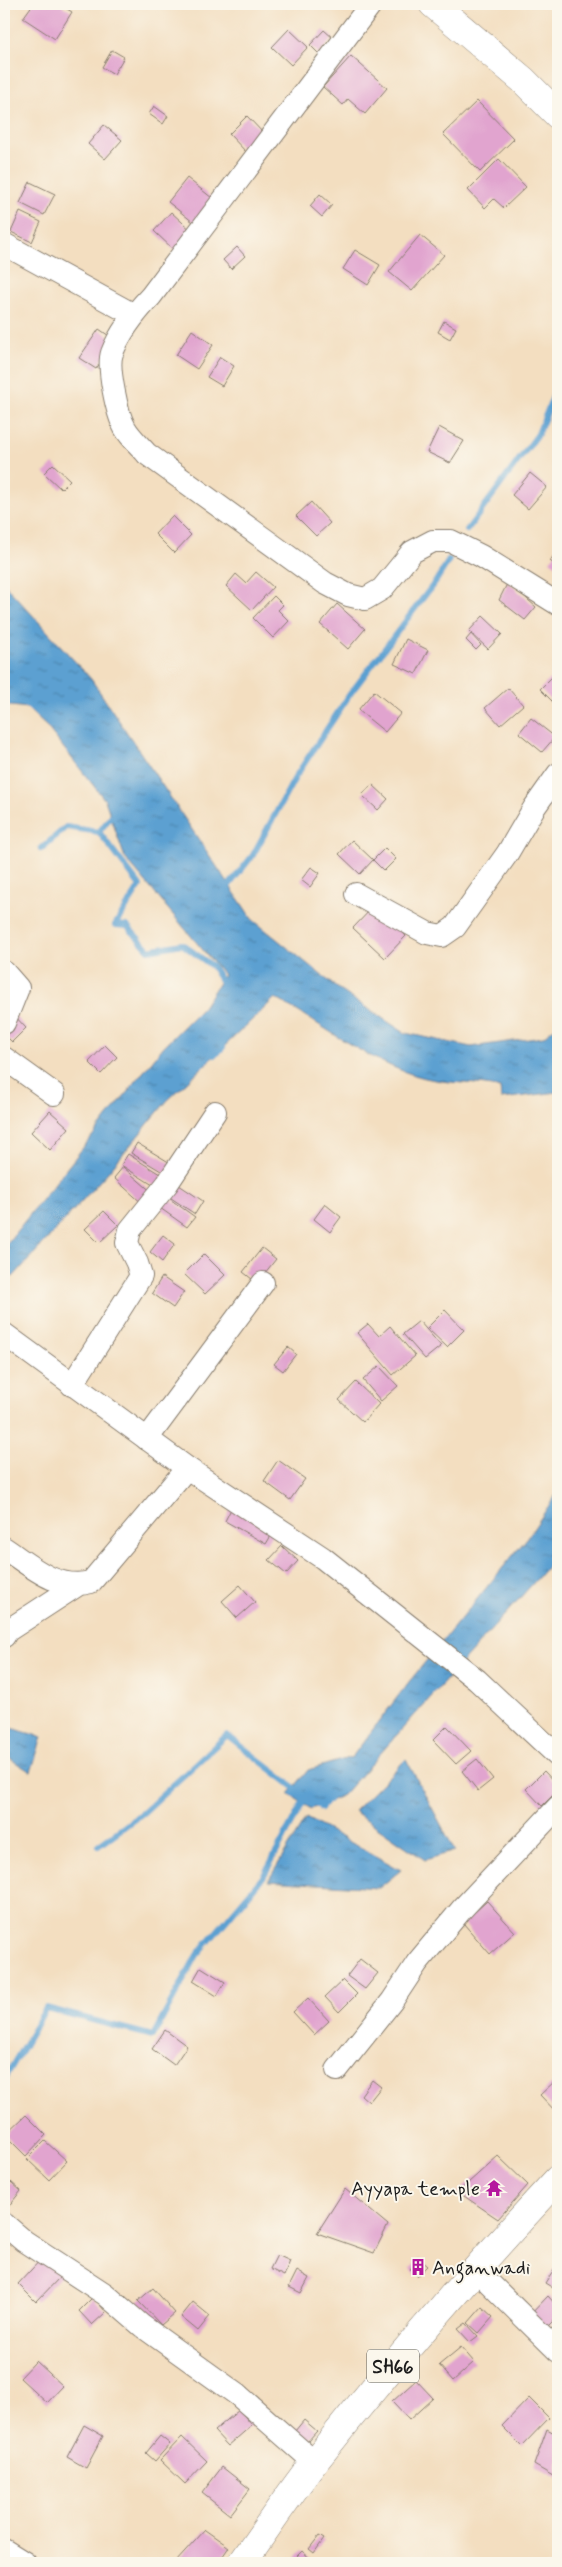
<svg xmlns="http://www.w3.org/2000/svg" width="562" height="2567" font-family="Mynerve,sans-serif">
<style>
.water{fill:url(#water-ripples);stroke:#3c5e76}
.lines{fill:none;stroke-linecap:round;stroke-linejoin:round}
.stream{stroke:#5ca0d1;stroke-width:6}
.building{fill:#e1a4cf}
.minor-casing{stroke:#887d6e;stroke-width:24}
.major-casing{stroke:#887d6e;stroke-width:29}
.minor{stroke:#fff;stroke-width:22}
.major{stroke:#fff;stroke-width:28}
.labels{text-anchor:middle;stroke-width:4;stroke-linejoin:round;paint-order:stroke}
.shield{fill:#fbf7ec;stroke:#5f5e5a;stroke-width:1}
.shield-label{font-size:19px;font-weight:bold;fill:#1c1c1c}
.poi-label{font-size:20px;fill:#1c1c1c;stroke:#fbf7ec;text-anchor:end}
</style>
<defs>
<pattern id="water-ripples" width="26" height="14" patternUnits="userSpaceOnUse" patternTransform="scale(1.25)"><rect width="26" height="14" fill="#5ca0d1"/><path d="M2 4q2-2 4 0t4 0M15 11q2-2 4 0t4 0" fill="none" stroke="#4b82a9"/></pattern>
</defs>
<rect width="100%" height="100%" fill="#fbf7ec"/>
<filter id="ink" filterUnits="userSpaceOnUse"><feTurbulence type="fractalNoise" baseFrequency=".02" numOctaves="2"/><feDisplacementMap in="SourceGraphic" scale="10" xChannelSelector="R" yChannelSelector="G"/><feConvolveMatrix kernelMatrix="1 2 1 2 8 2 1 2 1" color-interpolation-filters="sRGB"/></filter>
<filter id="wash" filterUnits="userSpaceOnUse"><feTurbulence type="fractalNoise" baseFrequency=".0096" numOctaves="4" result="noise"/><feDisplacementMap in="SourceGraphic" scale="20" xChannelSelector="R" yChannelSelector="G"/><feGaussianBlur stdDeviation="1.12" result="paint"/><feColorMatrix in="noise" values="0 0 0 0 0 0 0 0 0 0 0 0 0 0 0 0 0 1.4 0 .05"/><feComposite in="paint" operator="in"/></filter>
<g filter="url(#wash)">
<rect width="100%" height="100%" fill="#f3dec0"/>
<g class="water">
<path d="M4 584 91 679 252 919 341 991 405 1033 471 1047 543 1037 558 1025V1092L501 1099 500 1088C479 1082 457 1084 435 1080 377 1070 326 1026 275 998L167 1101 108 1172 13 1277 4 1273V1247L164 1046 203 1007 224 975 125 858 105 800 47 727 27 708 4 705Z"/>
<path d="M558 1492V1554L536 1580 343 1795 311 1809 289 1794 308 1770 352 1757 408 1683 528 1537Z"/>
<path d="M11 1728 42 1737 31 1772 4 1755V1748Z"/>
<path d="M406 1759 455 1851 425 1860 354 1811Z"/>
<path d="M306 1818 401 1870 379 1888 268 1881Z"/>
</g>
<g class="lines">
<g class="stream">
<path d="M467 530 538 434 558 385"/>
<path d="M99 832 140 886 115 925 127 926 149 950 182 944 212 966 225 987"/>
<path d="M41 849 66 827 99 832 115 811"/>
<path d="M223 893 253 855 296 776 350 694 436 581 449 560"/>
<path d="M215 1055 223 1047"/>
<path d="M312 1801 321 1808 331 1796"/>
<path d="M98 1846 144 1812 227 1735 300 1792"/>
<path d="M4 2080 46 2008 153 2036 197 1955 263 1877 306 1797"/>
</g>
</g>
<g id="blocks">
<g class="building">
<path d="M33 4H59L72 12 55 39 23 18Z"/>
<path d="M289 29 308 47 291 65 272 47Z"/>
<path d="M324 30 333 38 319 54 310 45Z"/>
<path d="M112 50 124 57 114 74 102 67Z"/>
<path d="M351 56 387 88 365 114 348 99 343 105 323 87Z"/>
<path d="M477 101 514 139 480 172 443 134Z"/>
<path d="M154 106 168 116 163 124 149 114Z"/>
<path d="M247 116 265 135 247 153 229 134Z"/>
<path d="M104 125 122 140 105 159 88 144Z"/>
<path d="M499 159 526 187 504 208 494 199 485 208 468 190Z"/>
<path d="M187 178 217 202 198 226 168 202Z"/>
<path d="M30 182 55 194 44 215 20 203Z"/>
<path d="M320 194 332 205 322 217 310 206Z"/>
<path d="M20 212 41 222 32 242 11 232Z"/>
<path d="M171 212 194 233 176 252 154 231Z"/>
<path d="M420 235 444 255 412 291 389 272Z"/>
<path d="M237 247 245 256 231 269 223 260Z"/>
<path d="M355 250 380 265 368 285 343 269Z"/>
<path d="M444 321 456 328 450 339 438 332Z"/>
<path d="M99 329 115 340 96 369 79 358Z"/>
<path d="M192 330 213 345 197 369 176 355Z"/>
<path d="M220 357 234 366 222 386 207 377Z"/>
<path d="M439 427 464 441 450 463 427 452Z"/>
<path d="M53 464 70 480 61 489 44 473Z"/>
<path d="M530 473 547 487 528 509 512 495Z"/>
<path d="M311 502 330 523 316 536 296 516Z"/>
<path d="M172 516 191 535 174 553 155 534Z"/>
<path d="M558 549V567L550 561Z"/>
<path d="M256 572 273 587 252 610 226 586 236 574 246 583Z"/>
<path d="M508 582 536 607 525 620 499 600Z"/>
<path d="M274 596 283 605 278 610 289 621 273 638 253 618Z"/>
<path d="M337 604 365 629 348 649 320 624Z"/>
<path d="M483 616 502 634 488 649 469 631Z"/>
<path d="M471 634 481 645 476 650 466 640Z"/>
<path d="M406 639 428 650 416 674 394 664Z"/>
<path d="M558 671V707L540 689Z"/>
<path d="M508 688 523 705 500 725 485 708Z"/>
<path d="M374 691 401 713 385 732 358 710Z"/>
<path d="M531 718 555 737 542 752 519 733Z"/>
<path d="M372 784 388 799 378 810 362 795Z"/>
<path d="M352 840 373 860 360 874 339 854Z"/>
<path d="M385 848 396 859 384 871 373 860Z"/>
<path d="M311 867 320 873 310 887 301 880Z"/>
<path d="M374 906 406 936 385 958 353 928Z"/>
<path d="M13 1014 26 1028 12 1042 4 1034V1024Z"/>
<path d="M105 1045 117 1057 101 1074 89 1062Z"/>
<path d="M50 1111 69 1128 50 1150 31 1132Z"/>
<path d="M137 1143 172 1164 166 1174 131 1153Z"/>
<path d="M128 1154 163 1176 156 1187 121 1165Z"/>
<path d="M123 1167 154 1194 144 1205 114 1178Z"/>
<path d="M176 1183 203 1201 195 1214 168 1196Z"/>
<path d="M167 1197 195 1217 187 1227 160 1208Z"/>
<path d="M325 1204 341 1217 330 1232 314 1219Z"/>
<path d="M104 1211 118 1225 99 1243 85 1229Z"/>
<path d="M163 1235 175 1244 162 1262 150 1252Z"/>
<path d="M262 1248 276 1259 257 1283 243 1272Z"/>
<path d="M204 1254 225 1275 205 1294 184 1274Z"/>
<path d="M162 1277 184 1292 173 1308 152 1293Z"/>
<path d="M445 1310 464 1330 447 1347 427 1328Z"/>
<path d="M419 1321 441 1346 425 1359 403 1334Z"/>
<path d="M368 1324 379 1336 390 1326 415 1356 393 1375 357 1333Z"/>
<path d="M288 1347 296 1354 283 1371 274 1364Z"/>
<path d="M379 1366 398 1386 381 1401 363 1380Z"/>
<path d="M356 1382 379 1404 363 1422 339 1400Z"/>
<path d="M278 1460 305 1479 290 1500 264 1481Z"/>
<path d="M233 1505 275 1529 266 1544 225 1521Z"/>
<path d="M282 1546 298 1561 286 1574 269 1560Z"/>
<path d="M240 1585 255 1602 237 1618 222 1601Z"/>
<path d="M447 1726 471 1751 456 1764 433 1740Z"/>
<path d="M477 1759 493 1779 478 1791 462 1771Z"/>
<path d="M544 1771 558 1786V1790L542 1806 526 1789Z"/>
<path d="M487 1901 515 1932 490 1954 463 1923Z"/>
<path d="M360 1959 378 1973 365 1989 347 1976Z"/>
<path d="M201 1967 225 1982 217 1996 193 1981Z"/>
<path d="M343 1980 357 1994 339 2012 325 1997Z"/>
<path d="M308 1998 329 2021 314 2035 293 2012Z"/>
<path d="M165 2030 187 2046 174 2065 152 2049Z"/>
<path d="M372 2080 381 2087 369 2102 361 2095Z"/>
<path d="M556 2080 558 2083V2114L540 2095Z"/>
<path d="M26 2115 46 2135 26 2156 5 2135Z"/>
<path d="M45 2141 67 2161 49 2180 27 2159Z"/>
<path d="M498 2156 528 2185 498 2219 458 2192Z"/>
<path d="M11 2182 21 2191 7 2208 4 2205V2190Z"/>
<path d="M345 2189 388 2225 374 2253 317 2233Z"/>
<path d="M277 2255 290 2261 284 2276 270 2269Z"/>
<path d="M43 2257 62 2275 36 2302 18 2284Z"/>
<path d="M419 2259 427 2266 417 2276 410 2269Z"/>
<path d="M558 2263V2291L545 2283Z"/>
<path d="M297 2271 309 2278 301 2293 289 2287Z"/>
<path d="M153 2288 175 2313 161 2325 138 2301Z"/>
<path d="M548 2296 558 2307V2316L543 2331 528 2317Z"/>
<path d="M93 2297 106 2312 92 2325 79 2311Z"/>
<path d="M193 2302 210 2316 198 2331 181 2317Z"/>
<path d="M482 2307 493 2317 479 2333 468 2323Z"/>
<path d="M466 2323 478 2336 470 2342 458 2329Z"/>
<path d="M461 2347 474 2362 453 2381 439 2365Z"/>
<path d="M36 2361 63 2386 47 2403 20 2378Z"/>
<path d="M416 2380 433 2398 409 2420 392 2402Z"/>
<path d="M529 2398 549 2418 522 2446 502 2426Z"/>
<path d="M239 2410 252 2425 228 2446 214 2431Z"/>
<path d="M304 2420 317 2431 307 2442 295 2431Z"/>
<path d="M84 2425 103 2436 86 2468 67 2457Z"/>
<path d="M547 2429 558 2435V2479L534 2465Z"/>
<path d="M160 2436 170 2444 155 2461 146 2453Z"/>
<path d="M182 2437 207 2461 185 2484 160 2460Z"/>
<path d="M222 2467 250 2489 230 2515 202 2493Z"/>
<path d="M205 2530 229 2547 218 2563H175Z"/>
<path d="M319 2536 324 2539 314 2553 309 2549Z"/>
<path d="M302 2551 315 2563H290Z"/>
</g>
</g>
</g>
<g filter="url(#ink)">
<use href="#blocks" fill-opacity="0" stroke="#887d6e" stroke-width="1"/>
<g class="lines">
<g class="minor-casing">
<g id="minor">
<path d="M371 4 151 296C136 312 120 332 112 353 107 367 117 414 125 428 130 437 140 446 147 454L325 583 348 595 365 599 382 589 412 552 433 541H451L481 556 558 604"/>
<path d="M4 244 134 315"/>
<path d="M356 894 427 933 442 936 455 927 507 854 534 808 558 774"/>
<path d="M4 972 18 988 4 1023"/>
<path d="M4 1058 54 1094"/>
<path d="M4 1334 187 1468 323 1558 477 1680 558 1756"/>
<path d="M72 1385 141 1276 137 1263 127 1243 130 1230 167 1184 215 1112"/>
<path d="M147 1439 263 1283"/>
<path d="M4 1548C31 1566 57 1591 91 1582L187 1468"/>
<path d="M4 1636 7 1631 76 1586"/>
<path d="M337 2070 392 2001 417 1963 462 1909 558 1807"/>
<path d="M4 2224 24 2241 105 2294 142 2326 238 2395 314 2462"/>
<path d="M475 2269 558 2351"/>
<path d="M4 2550 25 2563"/>
</g>
</g>
<g class="major-casing">
<g id="major">
<path d="M433 4 523 80 558 115"/>
<path d="M242 2563C266 2529 289 2494 315 2461 392 2364 473 2270 558 2179"/>
</g>
</g>
<use href="#minor" class="minor"/>
<use href="#major" class="major"/>
</g>
</g>
<defs>
<g id="temple-bare" transform="scale(1.35)"><path d="M0-6L5-2H3V0L6.5 2.5H4V6H1.5V3h-3V6H-4V2.5H-6.5L-3 0V-2H-5Z" fill="#b5179e" stroke="#fbf7ec" stroke-width="2.5" paint-order="stroke"/></g>
<g id="building-bare" transform="scale(1.35)"><path d="M-4-6H4V6H1V3H-1V6H-4ZM-2.5-4.3h1.7v1.8h-1.7ZM.8-4.3h1.7v1.8H.8ZM-2.5-1h1.7V.8h-1.7ZM.8-1h1.7V.8H.8Z" fill="#b5179e" stroke="#fbf7ec" stroke-width="2.5" paint-order="stroke"/></g>
</defs>
<g fill-rule="evenodd">
<use href="#temple-bare" x="494" y="2188"/>
<use href="#building-bare" x="418" y="2267"/>
</g>
<g class="labels">
<rect class="shield" x="367" y="2349.5" width="52" height="33" rx="4"/>
<g class="shield-label">
<text x="393" y="2373">SH66</text>
</g>
<g class="poi-label">
<text x="480" y="2195">Ayyapa temple</text>
<text x="432" y="2274" text-anchor="start">Anganwadi</text>
</g>
</g>
<rect width="562" height="2567" fill="none" stroke="#fbf7ec" stroke-width="20"/>
</svg>
